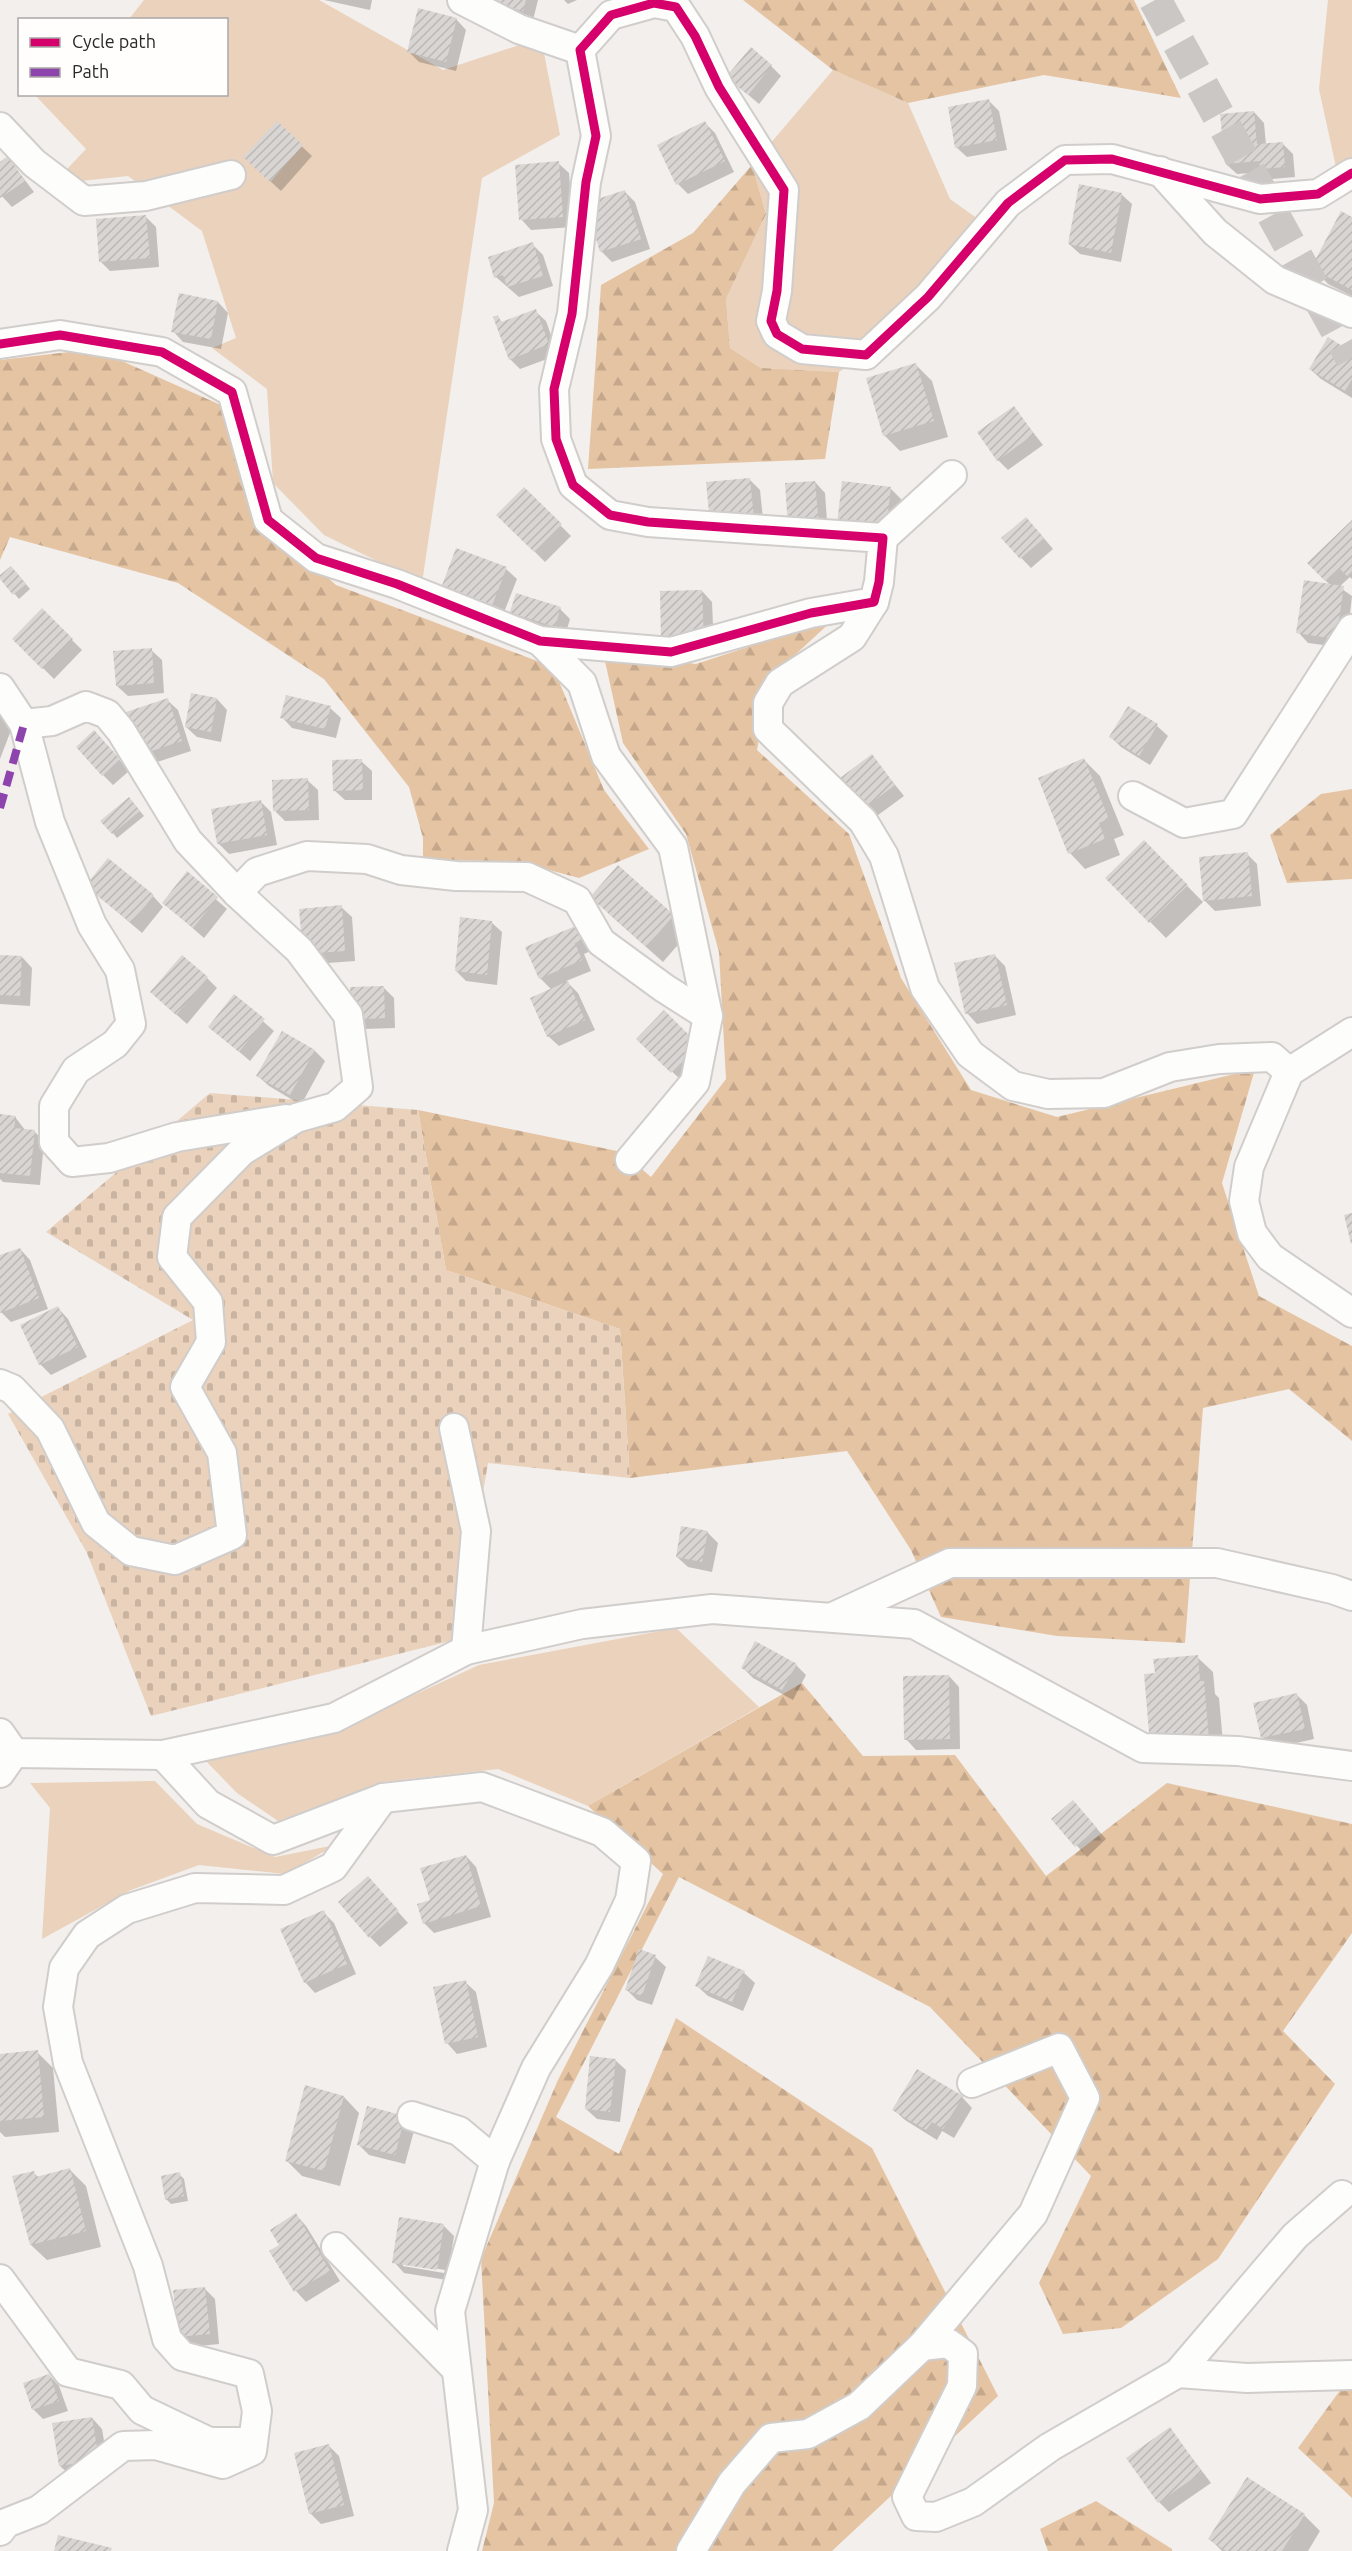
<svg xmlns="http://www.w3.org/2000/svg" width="1352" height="2551" font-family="Ubuntu,sans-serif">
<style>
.grass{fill:#ead2bc}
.forest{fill:url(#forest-firs)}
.cemetery{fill:url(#cemetery-stones)}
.shadow{fill:#0003;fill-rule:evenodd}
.building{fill:url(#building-hatch)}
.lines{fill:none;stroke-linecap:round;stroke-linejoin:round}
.highway-tunnel{stroke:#cbc7c4;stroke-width:33;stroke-dasharray:33 16;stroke-linecap:butt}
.minor-casing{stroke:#d0cdcb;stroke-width:32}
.minor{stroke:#fdfdfc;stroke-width:28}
.quiet{stroke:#8e44ad;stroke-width:8;stroke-dasharray:15 8;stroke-linecap:butt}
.cycleway-casing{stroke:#fffefc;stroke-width:13}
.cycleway{stroke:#d6006c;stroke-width:9}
</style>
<defs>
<pattern id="forest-firs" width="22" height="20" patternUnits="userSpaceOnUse" patternTransform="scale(1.5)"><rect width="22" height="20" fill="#e5c4a3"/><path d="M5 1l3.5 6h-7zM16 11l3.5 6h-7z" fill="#c5a88c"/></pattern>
<pattern id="cemetery-stones" width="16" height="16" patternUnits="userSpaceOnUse" patternTransform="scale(1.5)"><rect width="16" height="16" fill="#ead2bc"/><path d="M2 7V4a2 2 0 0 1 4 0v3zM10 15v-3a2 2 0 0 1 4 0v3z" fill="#c9b4a1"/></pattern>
<pattern id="building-hatch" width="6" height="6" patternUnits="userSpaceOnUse" patternTransform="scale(1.5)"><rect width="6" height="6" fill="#d8d5d2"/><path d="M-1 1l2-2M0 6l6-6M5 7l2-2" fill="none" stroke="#bab7b4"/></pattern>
</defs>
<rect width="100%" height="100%" fill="#f3efec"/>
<g class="grass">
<path d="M144 0H319L443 70 541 38 560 135 482 178 422 583 324 535 273 483 267 389 212 348 236 338 202 231 128 176 53 184 86 149 35 95 226 94V20L129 19Z"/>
<path d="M1328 0H1352V158L1336 167 1319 89Z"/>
<path d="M833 70 908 103 950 199 985 224 922 316 839 372 761 368 730 348 726 299 766 214 752 165Z"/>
<path d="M676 1628 759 1707 588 1806 498 1769 383 1782 278 1821 237 1793 203 1758 342 1728 479 1665Z"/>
<path d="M155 1781 197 1824 275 1857 335 1845 286 1874 199 1865 131 1890 42 1939 50 1808 30 1783Z"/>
</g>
<g class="forest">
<path d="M743 0H1134L1181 98 1044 75 908 103 833 70Z"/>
<path d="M752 165 766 214 726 299 730 348 761 368 839 372 825 459 588 469 601 285 693 233Z"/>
<path d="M95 349 223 406 252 509 336 585 553 667 604 790 649 849 579 878 519 862 423 859V838L409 787 324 679 178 583 10 537 0 560V360Z"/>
<path d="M834 619 770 678 757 750 849 834 901 978 971 1090 1057 1117 1255 1069 1222 1183 1259 1296 1352 1346V1441L1289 1389 1203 1408 1185 1643 1057 1636 941 1617 911 1550 847 1451 630 1478 620 1329 446 1270 418 1110 622 1152 651 1177 726 1079 719 952 686 834 623 743 603 652 696 664Z"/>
<path d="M1352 789V879L1287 883 1270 835 1321 794Z"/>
<path d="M802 1683 863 1756 955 1755 1046 1876 1167 1783 1352 1824V1933L1283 2031 1335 2084 1218 2259 1121 2328 1063 2334 1039 2283 1091 2176 930 2007 679 1877 556 2117 619 2154 676 2018 872 2148 998 2396 832 2551H482L494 2503 481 2259 558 2080 663 1874 588 1806Z"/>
<path d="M1352 2374V2498L1298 2448Z"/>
<path d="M1096 2501 1172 2549V2551H1048L1040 2529Z"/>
</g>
<path class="cemetery" d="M210 1093 418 1110 446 1270 620 1329 630 1478 488 1463 458 1639 151 1716 87 1553 8 1414 193 1320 46 1232Z"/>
<g class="shadow">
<path d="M324 0H372L370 10Z"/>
<path d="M485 0H538L533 20Z"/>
<path d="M564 0H577L568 4Z"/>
<path d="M456 19 466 30 456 71 419 62 408 51Z"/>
<path d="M771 66 781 76 759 104 739 87Z"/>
<path d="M989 101 999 111 1007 150 967 157 956 147Z"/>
<path d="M1254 112 1264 123 1266 145 1282 143 1293 154 1295 177 1272 179 1265 172 1237 174 1226 164Z"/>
<path d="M277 123 312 156 281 191 256 168Z"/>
<path d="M705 123 715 133 734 172 688 194 678 184Z"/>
<path d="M8 158 34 192 12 207 0 194V163Z"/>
<path d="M558 163 569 173 573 227 531 230 521 219Z"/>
<path d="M625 192 635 202 650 249 612 262 601 251Z"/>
<path d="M1121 194 1132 204 1121 262 1080 254 1069 244Z"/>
<path d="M146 217 156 227 159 267 110 271 100 261Z"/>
<path d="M1352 219V296L1328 284 1313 268Z"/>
<path d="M532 244 543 255 553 286 519 297 496 277Z"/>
<path d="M218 302 228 313 221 349 183 342 173 331Z"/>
<path d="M535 311 546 321 558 355 520 369 510 359 497 317 503 323Z"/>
<path d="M1352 354V398L1321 379 1310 369Z"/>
<path d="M916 365 932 381 948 437 900 451 884 435Z"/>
<path d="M1014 408 1043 445 1008 470 998 460Z"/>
<path d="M749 479 760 490 764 528 722 532Z"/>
<path d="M815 482 825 493 828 535 800 537Z"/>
<path d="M890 488 901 499 896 539 849 534Z"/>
<path d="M524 489 571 536 545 562 498 515Z"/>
<path d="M1352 522V579L1350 577 1339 587 1352 596 1346 648 1308 643 1298 632 1331 586 1309 564Z"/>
<path d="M1036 529 1053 549 1031 568 1003 539Z"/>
<path d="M457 550 506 569 517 579 499 625Z"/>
<path d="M16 572 30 589 19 599 0 577Z"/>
<path d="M702 591 712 602 714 650 673 651Z"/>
<path d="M560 609 570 619 565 636 510 618Z"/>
<path d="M42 610 82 650 54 679 14 639Z"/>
<path d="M151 650 162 660 164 693 128 696 117 686Z"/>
<path d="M217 699 227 710 221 742 197 737 186 727Z"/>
<path d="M167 700 178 710 191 751 151 764 141 754Z"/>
<path d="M330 708 341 718 336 738 292 728 282 717Z"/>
<path d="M1129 708 1157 726 1168 736 1150 765 1121 747 1111 737Z"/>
<path d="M0 714 13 725 0 759Z"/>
<path d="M104 742 129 771 113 785 103 775Z"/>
<path d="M872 756 904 796 874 818 864 808Z"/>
<path d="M1084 760 1100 776 1124 835 1114 839 1120 855 1085 869 1070 853Z"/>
<path d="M361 761 372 771V800H345L334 790Z"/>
<path d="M307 780 318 790 319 820 285 821 275 811Z"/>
<path d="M261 802 271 812 277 845 229 854 218 843Z"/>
<path d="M134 804 144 816 117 838 113 833Z"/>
<path d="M1144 842 1203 902 1166 938 1107 878Z"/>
<path d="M1247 854 1257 864 1261 906 1215 911 1204 900Z"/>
<path d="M187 874 227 909 204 938 164 903Z"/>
<path d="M87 886 153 896 163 907 142 933Z"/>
<path d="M341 907 352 917 355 961 314 964 304 953Z"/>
<path d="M608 913 673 916 689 932 663 962Z"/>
<path d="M491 922 502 932 497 985 466 981 456 971Z"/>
<path d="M577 927 593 950 584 954 591 971 566 981 578 993 595 1030 559 1046 548 1036 552 990 540 978Z"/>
<path d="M994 955 1005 966 1016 1015 977 1024 967 1013Z"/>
<path d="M0 956 22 957 32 968 30 1006 0 1004Z"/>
<path d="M207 978 217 988 187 1024 162 1002Z"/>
<path d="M383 987 394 998 395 1028 363 1029 353 1019Z"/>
<path d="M234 996 274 1031 250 1061 210 1027Z"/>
<path d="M283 1033 315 1051 325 1061 301 1105 269 1086 258 1076Z"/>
<path d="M638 1039 708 1056 683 1082Z"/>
<path d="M0 1116 15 1117 25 1130 34 1131 44 1142 40 1185 3 1182 0 1179Z"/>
<path d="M20 1249 30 1260 48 1309 11 1322 0 1311V1257Z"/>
<path d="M58 1308 68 1319 87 1357 51 1375 40 1364 22 1326Z"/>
<path d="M707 1532 718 1543 712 1572 688 1567 677 1557Z"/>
<path d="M1197 1657 1213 1672 1215 1694 1219 1698 1224 1754 1156 1674Z"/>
<path d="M796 1665 806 1675 793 1700 753 1678 743 1668Z"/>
<path d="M949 1676 959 1687 960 1749 916 1750 906 1739Z"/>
<path d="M1297 1695 1307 1705 1314 1739 1273 1748 1263 1738 1255 1704Z"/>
<path d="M1083 1813 1106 1839 1087 1857 1053 1819Z"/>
<path d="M466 1856 476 1867 491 1917 434 1933 424 1923 432 1901Z"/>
<path d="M368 1878 408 1923 380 1947 370 1937Z"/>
<path d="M323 1912 334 1923 356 1974 315 1993 305 1982Z"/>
<path d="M655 1957 666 1967 652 2005 637 2000 626 1989Z"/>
<path d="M744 1973 755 1983 743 2011 708 1996 697 1986Z"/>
<path d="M465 1982 476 1992 487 2047 457 2054 447 2043Z"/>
<path d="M37 2052 53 2068 59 2132 5 2137 0 2132V2055Z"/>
<path d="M615 2060 626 2070 620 2122 597 2119 586 2109Z"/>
<path d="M344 2097 359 2113 340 2186 302 2176 286 2160Z"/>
<path d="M962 2097 972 2108 954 2138 942 2131 937 2140 905 2120 894 2110Z"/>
<path d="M404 2117 415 2127 405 2164 369 2155 359 2145Z"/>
<path d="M70 2170 86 2186 101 2247 47 2260 31 2245 34 2173 39 2178Z"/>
<path d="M179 2174 184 2179 188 2201 171 2204 166 2199Z"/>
<path d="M296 2215 306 2226 340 2281 306 2302 296 2291 271 2251 281 2246Z"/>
<path d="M444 2226 454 2236 447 2280 404 2273 394 2262ZM403 2263 445 2270 444 2273 403 2266Z"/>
<path d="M205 2289 215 2299 219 2344 189 2347 179 2336Z"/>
<path d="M49 2375 59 2386 68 2411 43 2419 33 2409Z"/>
<path d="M92 2418 102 2429 109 2470 71 2476 60 2466Z"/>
<path d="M1170 2429 1211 2483 1169 2512 1159 2502Z"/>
<path d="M329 2446 339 2456 354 2516 321 2524 310 2513Z"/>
<path d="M1248 2479 1304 2515 1320 2531 1308 2551H1222L1210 2539Z"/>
</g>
<g class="building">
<path d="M480 0H526L523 11Z"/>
<path d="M418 8 457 18 446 62 407 52Z"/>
<path d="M751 47 772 65 748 95 726 77Z"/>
<path d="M989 99 997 140 955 148 948 107Z"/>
<path d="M1254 111 1257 144 1283 142 1285 167 1260 169 1259 161 1225 164 1220 114Z"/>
<path d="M277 121 303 145 270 182 243 157Z"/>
<path d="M705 121 725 161 676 185 657 145Z"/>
<path d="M8 156 25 181 0 198V162Z"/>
<path d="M559 161 563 217 519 220 515 165Z"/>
<path d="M1079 184 1122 193 1111 253 1068 244Z"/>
<path d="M625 190 641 239 600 252 585 203Z"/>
<path d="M1341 211 1352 217V290L1311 268Z"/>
<path d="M146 215 150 258 99 262 96 219Z"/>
<path d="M533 242 543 276 507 287 503 275 494 278 488 257Z"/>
<path d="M179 293 218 301 211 339 171 332Z"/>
<path d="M536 309 549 344 509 360 493 317 498 315 501 322Z"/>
<path d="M1328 337 1352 352V379L1345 391 1309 369Z"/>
<path d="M916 363 934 421 883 436 866 378Z"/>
<path d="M1014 406 1034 434 997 461 977 432Z"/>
<path d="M750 478 754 519 710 523 706 482Z"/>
<path d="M815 481 819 525 788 527 785 483Z"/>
<path d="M842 481 891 487 886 530 837 524Z"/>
<path d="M524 487 562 524 534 552 496 515Z"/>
<path d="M1026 517 1044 538 1020 559 1001 538Z"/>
<path d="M1352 520V571L1347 576 1339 568 1325 581 1307 563Z"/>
<path d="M456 548 507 567 488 616 438 596Z"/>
<path d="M11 566 26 584 13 595 0 579V575Z"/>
<path d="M1304 580 1344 586 1336 639 1296 633Z"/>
<path d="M702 590 704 640 661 641 660 591Z"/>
<path d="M516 593 561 607 555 627 521 616 519 622 508 618Z"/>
<path d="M42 608 73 639 42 669 12 639Z"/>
<path d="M152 648 154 683 116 686 113 651Z"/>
<path d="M191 693 217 698 211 732 185 727Z"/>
<path d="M286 695 331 706 325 729 280 718Z"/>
<path d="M168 698 182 741 139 755 126 712Z"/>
<path d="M1128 706 1158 724 1139 756 1109 737Z"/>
<path d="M94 730 120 759 102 776 76 747Z"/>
<path d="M872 754 895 785 863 809 840 778Z"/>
<path d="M1084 758 1109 819 1099 823 1105 839 1068 854 1038 778Z"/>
<path d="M362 759 363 790 333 791 332 760Z"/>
<path d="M308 778 309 810 273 811 272 780Z"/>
<path d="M129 797 140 811 112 834 100 821Z"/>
<path d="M261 800 267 835 217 844 211 809Z"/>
<path d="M1144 840 1188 885 1149 923 1105 878Z"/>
<path d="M1248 852 1252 896 1203 901 1199 857Z"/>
<path d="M108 858 154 895 131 923 85 886Z"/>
<path d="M618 865 674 915 646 947 590 897Z"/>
<path d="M187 871 218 897 193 928 162 903Z"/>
<path d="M342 905 345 951 303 954 299 909Z"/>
<path d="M460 917 492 921 487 975 455 971Z"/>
<path d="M578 925 584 939 575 943 582 960 539 979 525 947Z"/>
<path d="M995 954 1007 1005 965 1014 954 963Z"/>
<path d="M0 955 22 956 20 996 0 995Z"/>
<path d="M182 955 208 977 176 1015 150 992Z"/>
<path d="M568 981 585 1020 547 1037 530 998Z"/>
<path d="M384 986 385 1018 351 1020 350 987Z"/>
<path d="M234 994 265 1019 239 1052 208 1027Z"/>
<path d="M664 1010 699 1045 671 1073 636 1039Z"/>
<path d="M282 1031 315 1050 290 1095 256 1076Z"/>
<path d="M0 1114 16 1116 14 1128 35 1130 30 1176 0 1173Z"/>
<path d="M1352 1213V1243L1351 1244 1344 1215Z"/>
<path d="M20 1248 39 1298 0 1313V1255Z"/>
<path d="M58 1306 78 1347 39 1365 20 1325Z"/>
<path d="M681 1526 708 1531 702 1562 676 1557Z"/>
<path d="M755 1641 797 1664 782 1690 741 1668Z"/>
<path d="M1198 1655 1200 1681H1204L1209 1739 1150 1744 1144 1674 1155 1673 1153 1659Z"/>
<path d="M949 1675 950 1739 904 1740 903 1676Z"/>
<path d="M1297 1693 1305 1729 1261 1738 1253 1703Z"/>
<path d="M1073 1800 1097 1828 1075 1847 1051 1819Z"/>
<path d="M466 1855 481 1906 423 1924 417 1904 430 1900 420 1868Z"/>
<path d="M368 1876 399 1911 369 1938 338 1902Z"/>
<path d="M324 1910 347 1964 304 1983 280 1929Z"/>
<path d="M639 1949 656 1955 642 1996 625 1990Z"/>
<path d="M708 1956 745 1971 732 2002 695 1986Z"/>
<path d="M466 1980 478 2037 445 2044 433 1987Z"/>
<path d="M38 2050 44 2117 0 2121V2054Z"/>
<path d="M590 2056 616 2059 610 2112 585 2109Z"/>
<path d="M917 2069 963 2096 943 2129 932 2122 926 2130 892 2110Z"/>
<path d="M305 2085 344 2096 324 2171 285 2161Z"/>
<path d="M367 2106 405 2116 395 2155 357 2145Z"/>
<path d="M70 2168 86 2231 30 2245 12 2176 34 2171 36 2177Z"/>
<path d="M180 2172 184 2196 165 2200 161 2176Z"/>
<path d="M296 2213 330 2271 294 2292 269 2251 279 2245 270 2230Z"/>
<path d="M399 2217 444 2224 437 2270 392 2263Z"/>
<path d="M205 2287 210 2334 178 2337 173 2290Z"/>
<path d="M49 2374 59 2401 32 2410 23 2383Z"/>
<path d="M92 2417 99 2460 59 2466 52 2423Z"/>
<path d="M1170 2427 1202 2472 1158 2503 1126 2458Z"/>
<path d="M329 2444 344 2505 309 2514 294 2453Z"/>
<path d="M1247 2477 1305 2514 1282 2551H1226L1208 2539Z"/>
<path d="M58 2535 112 2548 111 2551H54Z"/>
</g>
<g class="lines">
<path class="highway-tunnel" d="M1155 0 1352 358"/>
<g class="minor-casing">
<g id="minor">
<path d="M462 0 519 29 580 50"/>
<path d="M0 127 34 163 84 201 146 196 231 175"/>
<path d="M1160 171 1215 232 1275 280 1352 313"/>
<path d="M0 344 60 335 162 352 232 392 268 520 316 558 397 584 540 641 671 652 811 613 874 602 879 582 883 538 648 522 610 515 573 485 556 439 554 389 572 314 586 182 596 136 580 50 611 15 654 3 676 7 695 36 719 87 784 190 777 291 771 321 777 334 802 349 866 355 928 297 1008 203 1065 160 1112 159 1260 199 1318 194 1352 173"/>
<path d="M883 538 952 475"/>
<path d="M874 602 852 637 780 683 768 703V729L863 821 884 856 925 988 970 1054 1013 1086 1048 1094 1104 1093 1170 1067 1219 1059 1272 1057 1289 1072"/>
<path d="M540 641 582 683 606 756 673 847 708 1016 695 1082 630 1160"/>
<path d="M0 688 24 724 50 822 92 925 120 970 131 1024 115 1044 76 1070 54 1106V1142L72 1162 109 1158 177 1137 286 1119"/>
<path d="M1133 796 1184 823 1233 814 1352 629"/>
<path d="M237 893 257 872 307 856 367 859 401 870 456 876 527 877 577 900 601 942 664 988 708 1016"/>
<path d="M1352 1032 1289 1072 1249 1167 1244 1201 1252 1233 1270 1257 1352 1313"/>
<path d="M0 1384 12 1389 50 1429 96 1523 131 1551 175 1560 232 1535 222 1453 185 1387 211 1342 208 1302 172 1257 177 1217 242 1151 296 1118 335 1107 358 1087 348 1015 299 950 237 893 188 841 121 731 107 714 86 706 52 721 24 724"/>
<path d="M454 1428 476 1531 466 1650"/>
<path d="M835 1616 950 1563H1217L1332 1589 1352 1596"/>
<path d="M0 1733 14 1753 163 1755 334 1718 466 1650 582 1624 712 1609 914 1624 1143 1748 1238 1751 1352 1766"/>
<path d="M163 1755 208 1804 273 1840 383 1798 482 1787 602 1832 636 1861 630 1900 599 1966 536 2068 495 2161 450 2311 473 2510 462 2551"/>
<path d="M0 1773 14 1753"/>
<path d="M412 2116 459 2131 495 2161"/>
<path d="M336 2247 455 2368"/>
<path d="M0 2279 68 2372 121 2385 142 2410 209 2442H251"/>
<path d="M922 2346 1033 2214 1085 2098 1059 2048 972 2083"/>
<path d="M1178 2373 1247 2378 1352 2375"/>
<path d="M0 2531 6 2523 39 2510 123 2446 156 2445 223 2464 252 2451 257 2411 249 2374 182 2356 167 2339 148 2266 68 2063 58 2007 64 1968 87 1935 127 1909 195 1888 284 1890 333 1867 383 1798"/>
<path d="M691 2551 732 2483 771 2438 808 2434 859 2406 922 2346 948 2343 963 2354 962 2386 907 2497 916 2516 936 2517 973 2502 1050 2447 1178 2373 1295 2236 1342 2195"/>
</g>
</g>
<use href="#minor" class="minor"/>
<path class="quiet" d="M0 808 24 724"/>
<g class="cycleway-casing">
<path id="cycleway" d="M0 344 60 335 162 352 232 392 268 520 316 558 397 584 540 641 671 652 811 613 874 602 879 582 883 538 648 522 610 515 573 485 556 439 554 389 572 314 586 182 596 136 580 50 611 15 654 3 676 7 695 36 719 87 784 190 777 291 771 321 777 334 802 349 866 355 928 297 1008 203 1065 160 1112 159 1260 199 1318 194 1352 173"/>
</g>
<use href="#cycleway" class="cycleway"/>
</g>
<rect x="18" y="18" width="210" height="78" fill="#fffefc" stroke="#aaa8a6" stroke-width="1.5"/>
<rect x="30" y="38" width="30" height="9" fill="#d6006c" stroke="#aaa8a6" stroke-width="1.5"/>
<text x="72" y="48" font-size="18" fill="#2a2825">Cycle path</text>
<rect x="30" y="68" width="30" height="9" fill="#8e44ad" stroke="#aaa8a6" stroke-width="1.5"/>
<text x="72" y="78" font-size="18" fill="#2a2825">Path</text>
</svg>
